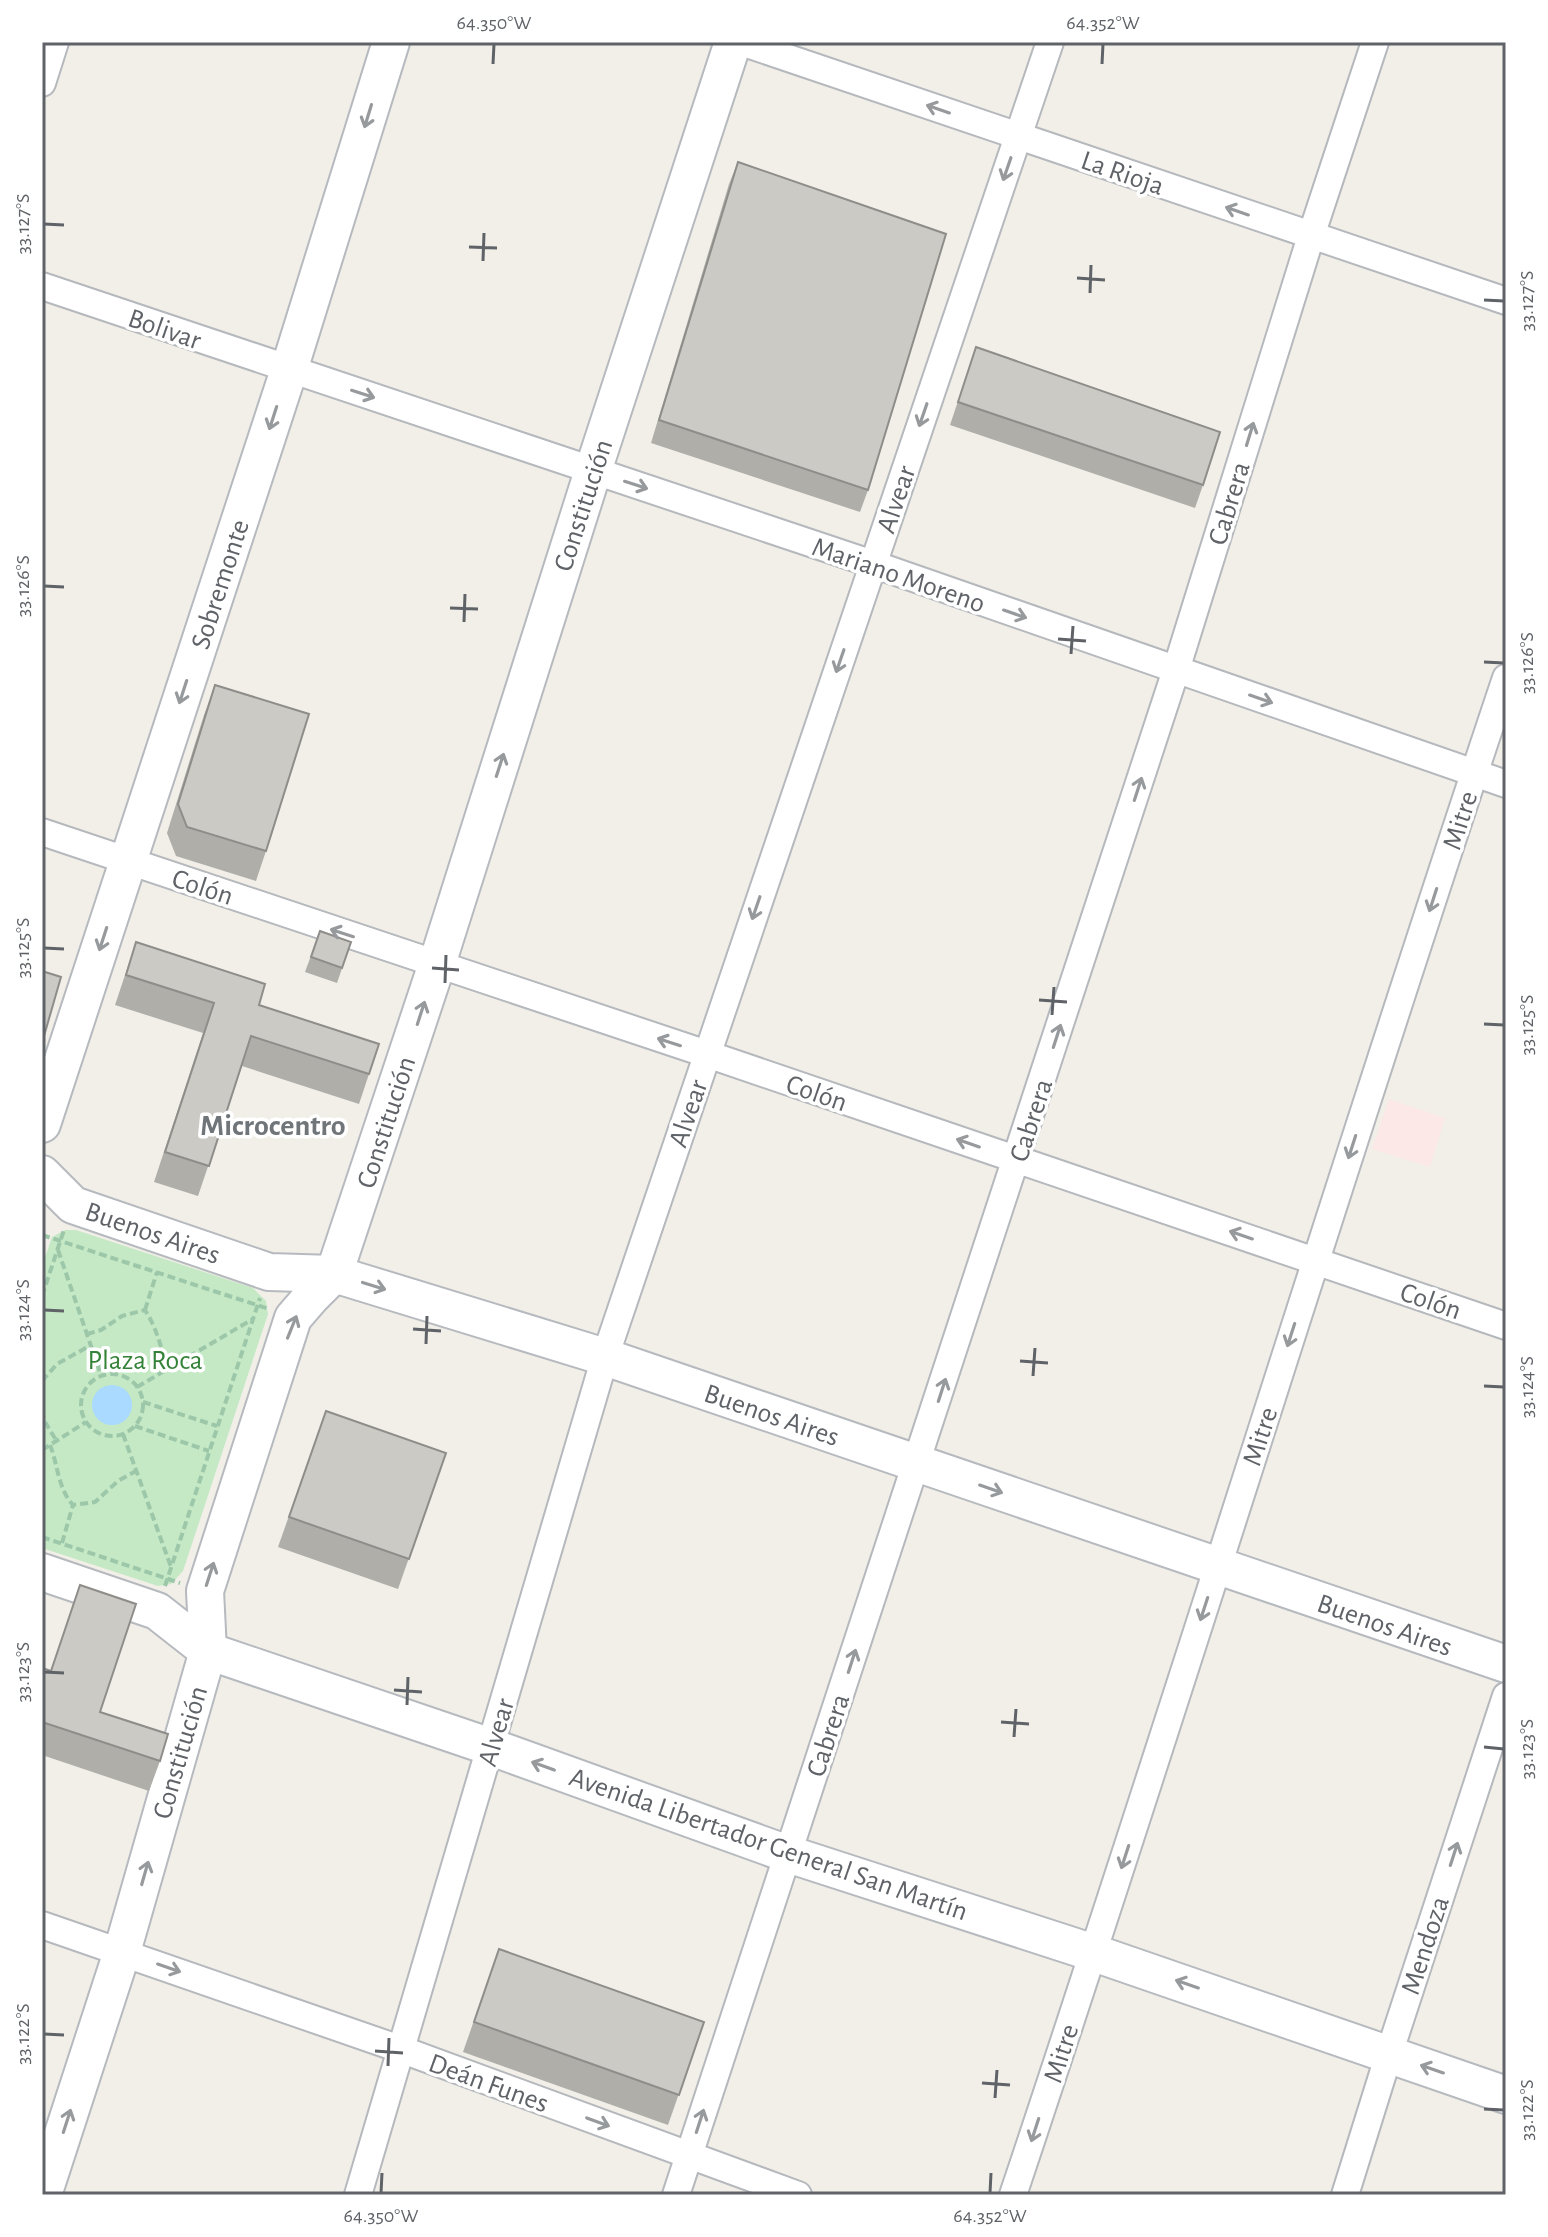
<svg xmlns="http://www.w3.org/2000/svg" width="1548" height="2237" font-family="'Alegreya Sans',sans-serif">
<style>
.medical{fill:#fce8e6}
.green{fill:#c5e8c5}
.water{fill:#aadaff}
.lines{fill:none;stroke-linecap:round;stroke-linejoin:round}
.minor-casing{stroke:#b5b8bc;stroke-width:30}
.secondary-casing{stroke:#b6babf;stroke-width:40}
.path{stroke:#9cc7a9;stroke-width:4;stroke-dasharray:8 4;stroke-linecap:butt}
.minor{stroke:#fff;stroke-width:26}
.secondary{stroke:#fff;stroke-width:36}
.wall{fill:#afaea9}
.building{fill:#cccac5;stroke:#8f8d8a;stroke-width:2}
.oneway{stroke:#979a9d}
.ticks{fill:none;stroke:#5f6368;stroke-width:3}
.labels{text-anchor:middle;stroke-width:7;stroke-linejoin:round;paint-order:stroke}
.street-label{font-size:28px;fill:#5f6368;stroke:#fff}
.park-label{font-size:28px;fill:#348238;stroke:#fff}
.neighbourhood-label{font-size:30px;font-weight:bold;fill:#70757a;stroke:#fff}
.neatline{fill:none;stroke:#5f6368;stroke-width:3}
.ticks-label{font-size:20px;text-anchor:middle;fill:#5f6368}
</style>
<rect width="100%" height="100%" fill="#f1efe8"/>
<path class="medical" d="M1389 1099 1445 1118 1430 1167 1372 1149Z"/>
<path class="green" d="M65 1230H76L253 1288 266 1301 268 1314 183 1571 171 1584 158 1586 42 1548V1266L52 1237Z"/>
<circle class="water" cx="112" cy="1405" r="20"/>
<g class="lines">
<g class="minor-casing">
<g id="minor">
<path d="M741 42 1506 301"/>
<path d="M42 83 55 42"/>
<path d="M42 286 873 564 1506 784"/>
<path d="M42 832 707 1054 1506 1326"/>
<path d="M42 1925 400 2049 798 2195"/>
<path d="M358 2195 605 1357 1050 42"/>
<path d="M676 2195 1176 670 1311 236 1375 42"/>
<path d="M1013 2195C1182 1691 1337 1182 1506 678"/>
<path d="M1345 2195 1389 2054 1506 1696"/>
</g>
</g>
<g class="secondary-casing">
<g id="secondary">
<path d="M42 1124 289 370 391 42"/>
<path d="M42 1174 73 1205 269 1272 334 1274 605 1357 1506 1664"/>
<path d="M42 1572 157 1611 208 1651 491 1747 788 1854 1094 1953 1506 2095"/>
<path d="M43 2195 122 1952 208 1651 205 1591 293 1318 312 1296 334 1274 437 964 593 471 733 42"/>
</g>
</g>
<g class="path">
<path d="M42 1235 269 1309"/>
<path d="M58 1250 101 1375"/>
<path d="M42 1296 64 1230"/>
<path d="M145 1310 157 1272"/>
<path d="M87 1334 101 1330 122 1316 145 1310C159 1332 159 1346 169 1368"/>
<circle cx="112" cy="1405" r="31"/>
<path d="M42 1381 57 1364 91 1345"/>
<path d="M137 1387 253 1319"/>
<path d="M143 1402 217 1426"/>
<path d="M42 1410 45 1422 56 1440"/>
<path d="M135 1426 209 1451"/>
<path d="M123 1434 171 1567"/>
<path d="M50 1445C58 1465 58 1489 73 1505L95 1502 118 1481 136 1471"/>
<path d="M42 1450 86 1422"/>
<path d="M42 1537 180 1583"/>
<path d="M62 1543 73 1505"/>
<path d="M165 1586 260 1298"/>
</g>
<use href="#minor" class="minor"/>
<use href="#secondary" class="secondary"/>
</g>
<g class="wall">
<path d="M738 162 868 490 860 512 651 443 729 184Z"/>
<path d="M976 347 1203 485 1195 508 950 425Z"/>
<path d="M215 685 266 851 256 881 176 856 167 833 204 715Z"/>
<path d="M320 931 351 942 337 983 305 972Z"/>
<path d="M136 942 259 1005 369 1074 359 1104 242 1066 198 1196 154 1182 203 1033 115 1005Z"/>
<path d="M326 1411 446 1453 398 1589 278 1547Z"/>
<path d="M80 1585 100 1712 160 1761 149 1791 42 1755V1668L51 1671Z"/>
<path d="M499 1949 704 2022 668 2125 463 2052Z"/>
</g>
<g class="building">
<path d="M738 162 946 234 868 490 659 420Z"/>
<path d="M976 347 1220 432 1203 485 958 402Z"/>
<path d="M215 685 309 714 266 851 187 827 178 804Z"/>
<path d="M320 931 351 942 342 968 311 957Z"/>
<path d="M136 942 265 984 259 1005 379 1044 369 1074 251 1036 209 1166 165 1152 214 1003 126 975Z"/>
<path d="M42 971 61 977 42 1043Z"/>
<path d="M326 1411 446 1453 409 1559 289 1517Z"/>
<path d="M80 1585 136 1604 100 1712 168 1734 160 1761 42 1722V1668L51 1671Z"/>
<path d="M499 1949 704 2022 679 2095 474 2022Z"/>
</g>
<defs><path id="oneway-shaft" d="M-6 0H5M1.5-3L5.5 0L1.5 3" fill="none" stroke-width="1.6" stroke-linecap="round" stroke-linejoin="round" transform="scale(2)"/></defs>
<g class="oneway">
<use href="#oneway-shaft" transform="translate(938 109) rotate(-161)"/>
<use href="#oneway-shaft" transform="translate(368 116) rotate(107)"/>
<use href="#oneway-shaft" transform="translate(1007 169) rotate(109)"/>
<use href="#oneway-shaft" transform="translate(1237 211) rotate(-161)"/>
<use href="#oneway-shaft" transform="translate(363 394) rotate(18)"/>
<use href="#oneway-shaft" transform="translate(923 415) rotate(109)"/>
<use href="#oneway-shaft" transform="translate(273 418) rotate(108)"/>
<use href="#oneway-shaft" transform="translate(1250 434) rotate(-73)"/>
<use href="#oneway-shaft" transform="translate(636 485) rotate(18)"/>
<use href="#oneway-shaft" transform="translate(1015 614) rotate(19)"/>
<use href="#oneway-shaft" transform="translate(840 661) rotate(109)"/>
<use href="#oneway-shaft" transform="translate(183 692) rotate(108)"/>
<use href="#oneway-shaft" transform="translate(1261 699) rotate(19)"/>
<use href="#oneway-shaft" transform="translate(500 765) rotate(-72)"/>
<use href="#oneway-shaft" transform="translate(1138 789) rotate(-72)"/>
<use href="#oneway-shaft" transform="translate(1433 900) rotate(108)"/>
<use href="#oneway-shaft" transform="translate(756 908) rotate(109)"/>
<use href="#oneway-shaft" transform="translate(342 933) rotate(-162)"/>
<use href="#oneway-shaft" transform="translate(103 939) rotate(108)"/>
<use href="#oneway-shaft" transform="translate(421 1013) rotate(-72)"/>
<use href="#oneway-shaft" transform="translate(1057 1036) rotate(-72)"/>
<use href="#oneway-shaft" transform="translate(669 1042) rotate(-162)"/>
<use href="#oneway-shaft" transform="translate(968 1143) rotate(-161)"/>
<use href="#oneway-shaft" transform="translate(1352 1147) rotate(108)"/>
<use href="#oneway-shaft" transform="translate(1241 1235) rotate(-161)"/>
<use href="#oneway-shaft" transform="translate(374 1286) rotate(17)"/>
<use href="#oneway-shaft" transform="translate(292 1327) rotate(-68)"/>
<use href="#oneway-shaft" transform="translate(1291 1335) rotate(108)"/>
<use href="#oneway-shaft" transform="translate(942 1390) rotate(-72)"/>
<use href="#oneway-shaft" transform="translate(991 1489) rotate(19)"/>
<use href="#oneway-shaft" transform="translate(210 1574) rotate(-72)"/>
<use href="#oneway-shaft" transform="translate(1204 1609) rotate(108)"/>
<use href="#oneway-shaft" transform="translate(852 1661) rotate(-72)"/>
<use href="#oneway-shaft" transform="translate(543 1766) rotate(-160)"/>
<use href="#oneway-shaft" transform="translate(1454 1854) rotate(-72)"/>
<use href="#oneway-shaft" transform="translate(1125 1857) rotate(108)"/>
<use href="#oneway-shaft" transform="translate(145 1873) rotate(-74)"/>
<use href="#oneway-shaft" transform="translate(169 1968) rotate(19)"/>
<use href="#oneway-shaft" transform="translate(1187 1984) rotate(-161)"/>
<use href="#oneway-shaft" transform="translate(1432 2069) rotate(-161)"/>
<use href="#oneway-shaft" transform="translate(67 2121) rotate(-72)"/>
<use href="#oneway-shaft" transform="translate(700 2121) rotate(-72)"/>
<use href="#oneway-shaft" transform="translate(598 2122) rotate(20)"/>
<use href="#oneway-shaft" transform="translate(1035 2130) rotate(108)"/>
</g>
<path class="ticks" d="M493 64 494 44M1102 64 1103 44M44 224 64 225M469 247 497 248M483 261 484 233M1077 278 1105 280M1090 293 1091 265M1484 300 1504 301M44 586 64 587M450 608 478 609M464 622 465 594M1058 639 1086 641M1071 654 1073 626M1484 662 1504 663M44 948 64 949M432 968 459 970M445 983 446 955M1039 1000 1067 1002M1052 1015 1054 987M1484 1024 1504 1025M44 1310 64 1311M413 1329 441 1331M426 1344 427 1316M1020 1361 1048 1363M1033 1376 1035 1348M1484 1386 1504 1387M44 1672 64 1673M394 1690 422 1692M407 1705 408 1677M1001 1722 1029 1724M1014 1737 1016 1709M1484 1747 1504 1749M44 2034 64 2035M375 2051 403 2053M388 2066 389 2038M982 2083 1010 2085M995 2098 997 2070M1484 2109 1504 2110M381 2193 382 2173M990 2193 991 2173"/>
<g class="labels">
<g class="street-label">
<text transform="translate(1123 172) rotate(19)" y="10">La Rioja</text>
<text transform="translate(165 328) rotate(19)" y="10">Bolivar</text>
<text transform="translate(895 499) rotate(-71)" y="10">Alvear</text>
<text transform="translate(1228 503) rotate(-73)" y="10">Cabrera</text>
<text transform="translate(582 505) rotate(-72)" y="10">Constitución</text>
<text transform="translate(899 574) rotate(19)" y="10">Mariano Moreno</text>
<text transform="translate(219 584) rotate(-72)" y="10">Sobremonte</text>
<text transform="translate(1459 820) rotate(-72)" y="10">Mitre</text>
<text transform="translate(203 886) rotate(18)" y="10">Colón</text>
<text transform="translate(817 1092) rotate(19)" y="10">Colón</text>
<text transform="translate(687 1113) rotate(-71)" y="10">Alvear</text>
<text transform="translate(1030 1120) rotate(-72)" y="10">Cabrera</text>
<text transform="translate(385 1122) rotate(-72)" y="10">Constitución</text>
<text transform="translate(153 1232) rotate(19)" y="10">Buenos Aires</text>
<text transform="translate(1431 1300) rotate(19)" y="10">Colón</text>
<text transform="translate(772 1414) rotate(19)" y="10">Buenos Aires</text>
<text transform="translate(1259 1436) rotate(-72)" y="10">Mitre</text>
<text transform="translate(1385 1624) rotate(19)" y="10">Buenos Aires</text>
<text transform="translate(495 1732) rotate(-74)" y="10">Alvear</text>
<text transform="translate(827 1735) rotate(-72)" y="10">Cabrera</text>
<text transform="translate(179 1752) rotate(-74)" y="10">Constitución</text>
<text transform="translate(769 1843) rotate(19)" y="10">Avenida Libertador General San Martín</text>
<text transform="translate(1424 1945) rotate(-72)" y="10">Mendoza</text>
<text transform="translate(1060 2053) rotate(-72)" y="10">Mitre</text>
<text transform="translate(489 2082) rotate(20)" y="10">Deán Funes</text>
</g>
<g class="park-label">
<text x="145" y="1369">Plaza Roca</text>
</g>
<g class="neighbourhood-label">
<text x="273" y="1135">Microcentro</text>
</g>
</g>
<rect width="1548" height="2237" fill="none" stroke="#ffffff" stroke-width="88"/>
<rect x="44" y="44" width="1460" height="2149" class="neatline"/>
<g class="ticks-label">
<text x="494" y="29">64.350°W</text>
<text x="1103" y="29">64.352°W</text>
<text transform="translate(22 224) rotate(-90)" y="7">33.127°S</text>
<text transform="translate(1526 301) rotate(-90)" y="7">33.127°S</text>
<text transform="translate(22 586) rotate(-90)" y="7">33.126°S</text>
<text transform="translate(1526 663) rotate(-90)" y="7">33.126°S</text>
<text transform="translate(22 948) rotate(-90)" y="7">33.125°S</text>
<text transform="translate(1526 1025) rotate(-90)" y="7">33.125°S</text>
<text transform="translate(22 1310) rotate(-90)" y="7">33.124°S</text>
<text transform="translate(1526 1387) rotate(-90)" y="7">33.124°S</text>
<text transform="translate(22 1672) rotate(-90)" y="7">33.123°S</text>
<text transform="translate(1526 1749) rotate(-90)" y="7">33.123°S</text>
<text transform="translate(22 2034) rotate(-90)" y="7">33.122°S</text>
<text transform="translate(1526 2110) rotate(-90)" y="7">33.122°S</text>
<text x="381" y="2222">64.350°W</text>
<text x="990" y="2222">64.352°W</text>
</g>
</svg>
